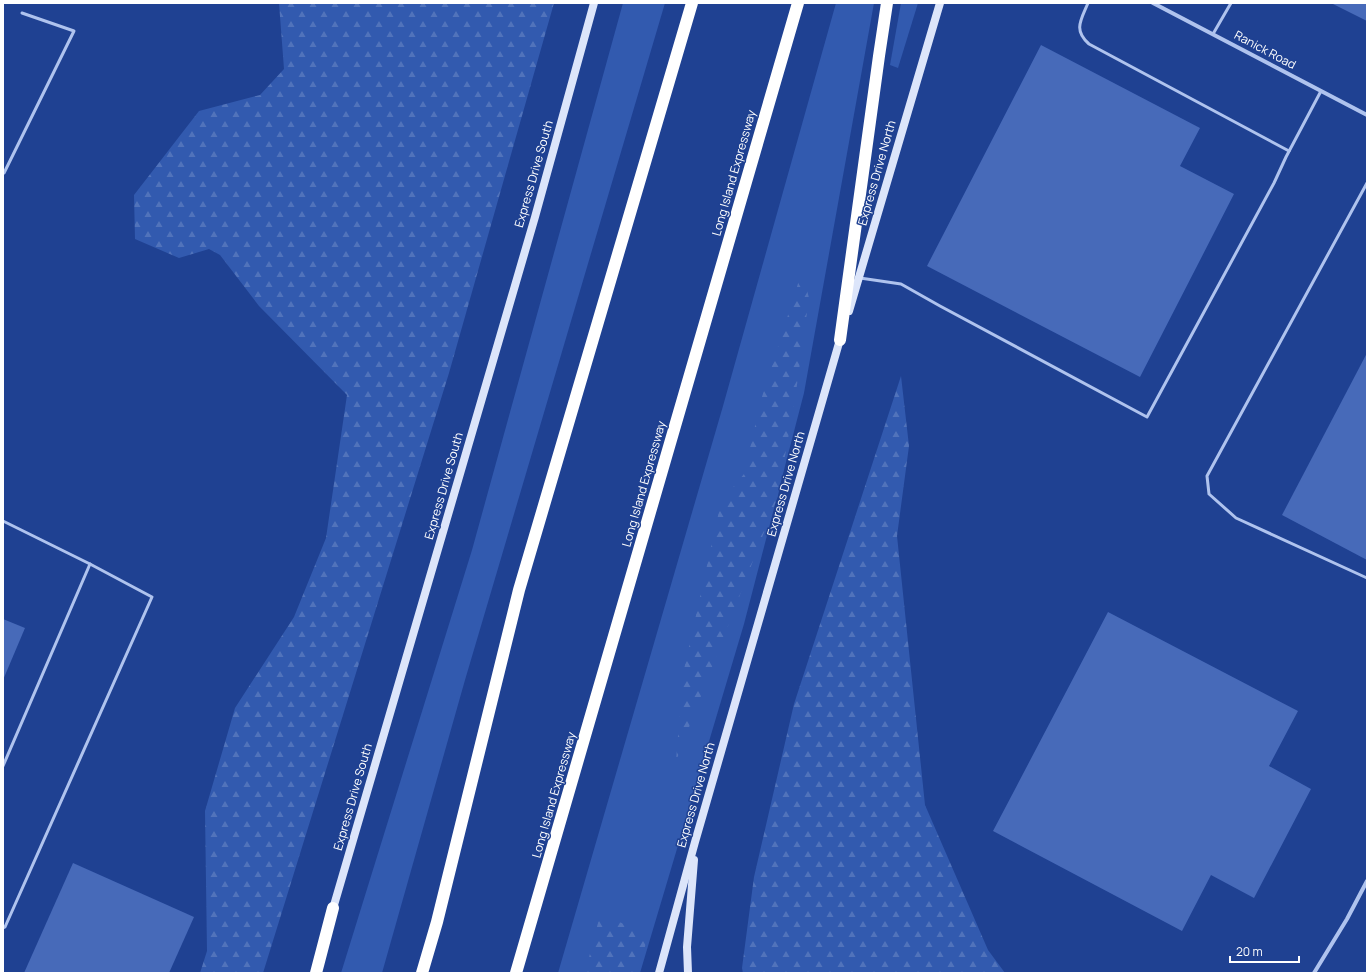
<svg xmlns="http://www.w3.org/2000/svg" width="1370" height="976" font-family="Manrope,sans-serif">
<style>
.grass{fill:#325aaf}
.forest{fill:url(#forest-firs)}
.building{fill:#476ab9}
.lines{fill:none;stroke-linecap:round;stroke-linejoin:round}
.lane{stroke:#afc3ee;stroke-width:3}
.street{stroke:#afc3ee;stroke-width:4}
.secondary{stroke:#dce5fa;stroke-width:8}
.highway{stroke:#fff;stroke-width:12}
.labels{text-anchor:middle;stroke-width:3;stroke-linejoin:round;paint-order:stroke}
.street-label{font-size:12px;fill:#fff;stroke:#1f4192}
</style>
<defs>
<pattern id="forest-firs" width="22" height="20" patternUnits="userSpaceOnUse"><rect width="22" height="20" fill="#325aaf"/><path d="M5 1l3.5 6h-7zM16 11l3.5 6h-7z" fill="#5173bb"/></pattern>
</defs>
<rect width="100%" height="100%" fill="#1f4192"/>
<g class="grass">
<path d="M623 3H665L465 680 382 973H341L472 550Z"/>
<path d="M836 3H874L804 393 744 624 640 973H558L723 406Z"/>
<path d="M901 3H918L898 68 890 65Z"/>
</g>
<g class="forest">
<path d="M279 3H554L449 373 263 973H200L207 951 205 811 235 708 294 617 326 538 347 395 259 306 220 255 209 249 179 258 135 239 134 195 199 111 260 95 284 69Z"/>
<path d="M802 271 809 298 795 399 778 496 676 761 683 674 721 502 744 474 761 400Z"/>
<path d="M901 376 909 446 897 536 925 805 988 950 1005 973H743L742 968 754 877 794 704Z"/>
<path d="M600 915 649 933 637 973H585Z"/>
</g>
<g class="building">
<path d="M1331 3H1367V21Z"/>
<path d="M1041 45 1200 128 1180 166 1234 194 1140 377 927 266Z"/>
<path d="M1367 353V560L1282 515Z"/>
<path d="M1108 612 1298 711 1269 766 1311 789 1254 898 1211 875 1182 931 993 831Z"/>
<path d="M3 619 25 628 3 680Z"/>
<path d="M73 863 194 917 169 973H24Z"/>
</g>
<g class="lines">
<g class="lane">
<path d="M1088 3C1081 20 1073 30 1089 44L1289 151"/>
<path d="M1213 34 1231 3"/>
<path d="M3 172 4 173 74 31 22 13"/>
<path d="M1367 183 1207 476 1209 494 1236 518 1367 578"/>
<path d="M860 278 901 284 940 306 1147 417 1274 183 1286 157 1321 91"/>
<path d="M3 521 90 564 152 597 5 927 3 928"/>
<path d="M3 766 90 564"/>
</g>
<g class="street">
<path d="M1153 3 1367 115"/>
<path d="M1314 973 1347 919 1367 881"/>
</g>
<g class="secondary">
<path d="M849 311 940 3"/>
<path d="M332 912 535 217 594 3"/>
<path d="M659 973 695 842 841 336"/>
<path d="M688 973 687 947 694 860"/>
</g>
<g class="highway">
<path d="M840 340 879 56 887 3"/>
<path d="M316 973 333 908"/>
<path d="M422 973 437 922 519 590 692 3"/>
<path d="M516 973 798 3"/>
</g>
</g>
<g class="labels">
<g class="street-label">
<text transform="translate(1265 50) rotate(28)" y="4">Ranick Road</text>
<text transform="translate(734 173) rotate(-74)" y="4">Long Island Expressway</text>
<text transform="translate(877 173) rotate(-74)" y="4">Express Drive North</text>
<text transform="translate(534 174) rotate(-74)" y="4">Express Drive South</text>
<text transform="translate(644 484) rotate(-74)" y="4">Long Island Expressway</text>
<text transform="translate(786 484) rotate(-74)" y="4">Express Drive North</text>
<text transform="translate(444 486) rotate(-74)" y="4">Express Drive South</text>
<text transform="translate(554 795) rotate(-74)" y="4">Long Island Expressway</text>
<text transform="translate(696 795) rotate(-74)" y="4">Express Drive North</text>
<text transform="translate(353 797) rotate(-74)" y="4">Express Drive South</text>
</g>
</g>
<rect width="1370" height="976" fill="none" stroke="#ffffff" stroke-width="8"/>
<path d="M1230 956v6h69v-6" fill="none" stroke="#ffffff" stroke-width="2"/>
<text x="1236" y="956" font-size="12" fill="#ffffff" stroke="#1f4192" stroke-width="3" paint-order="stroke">20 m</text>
</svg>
